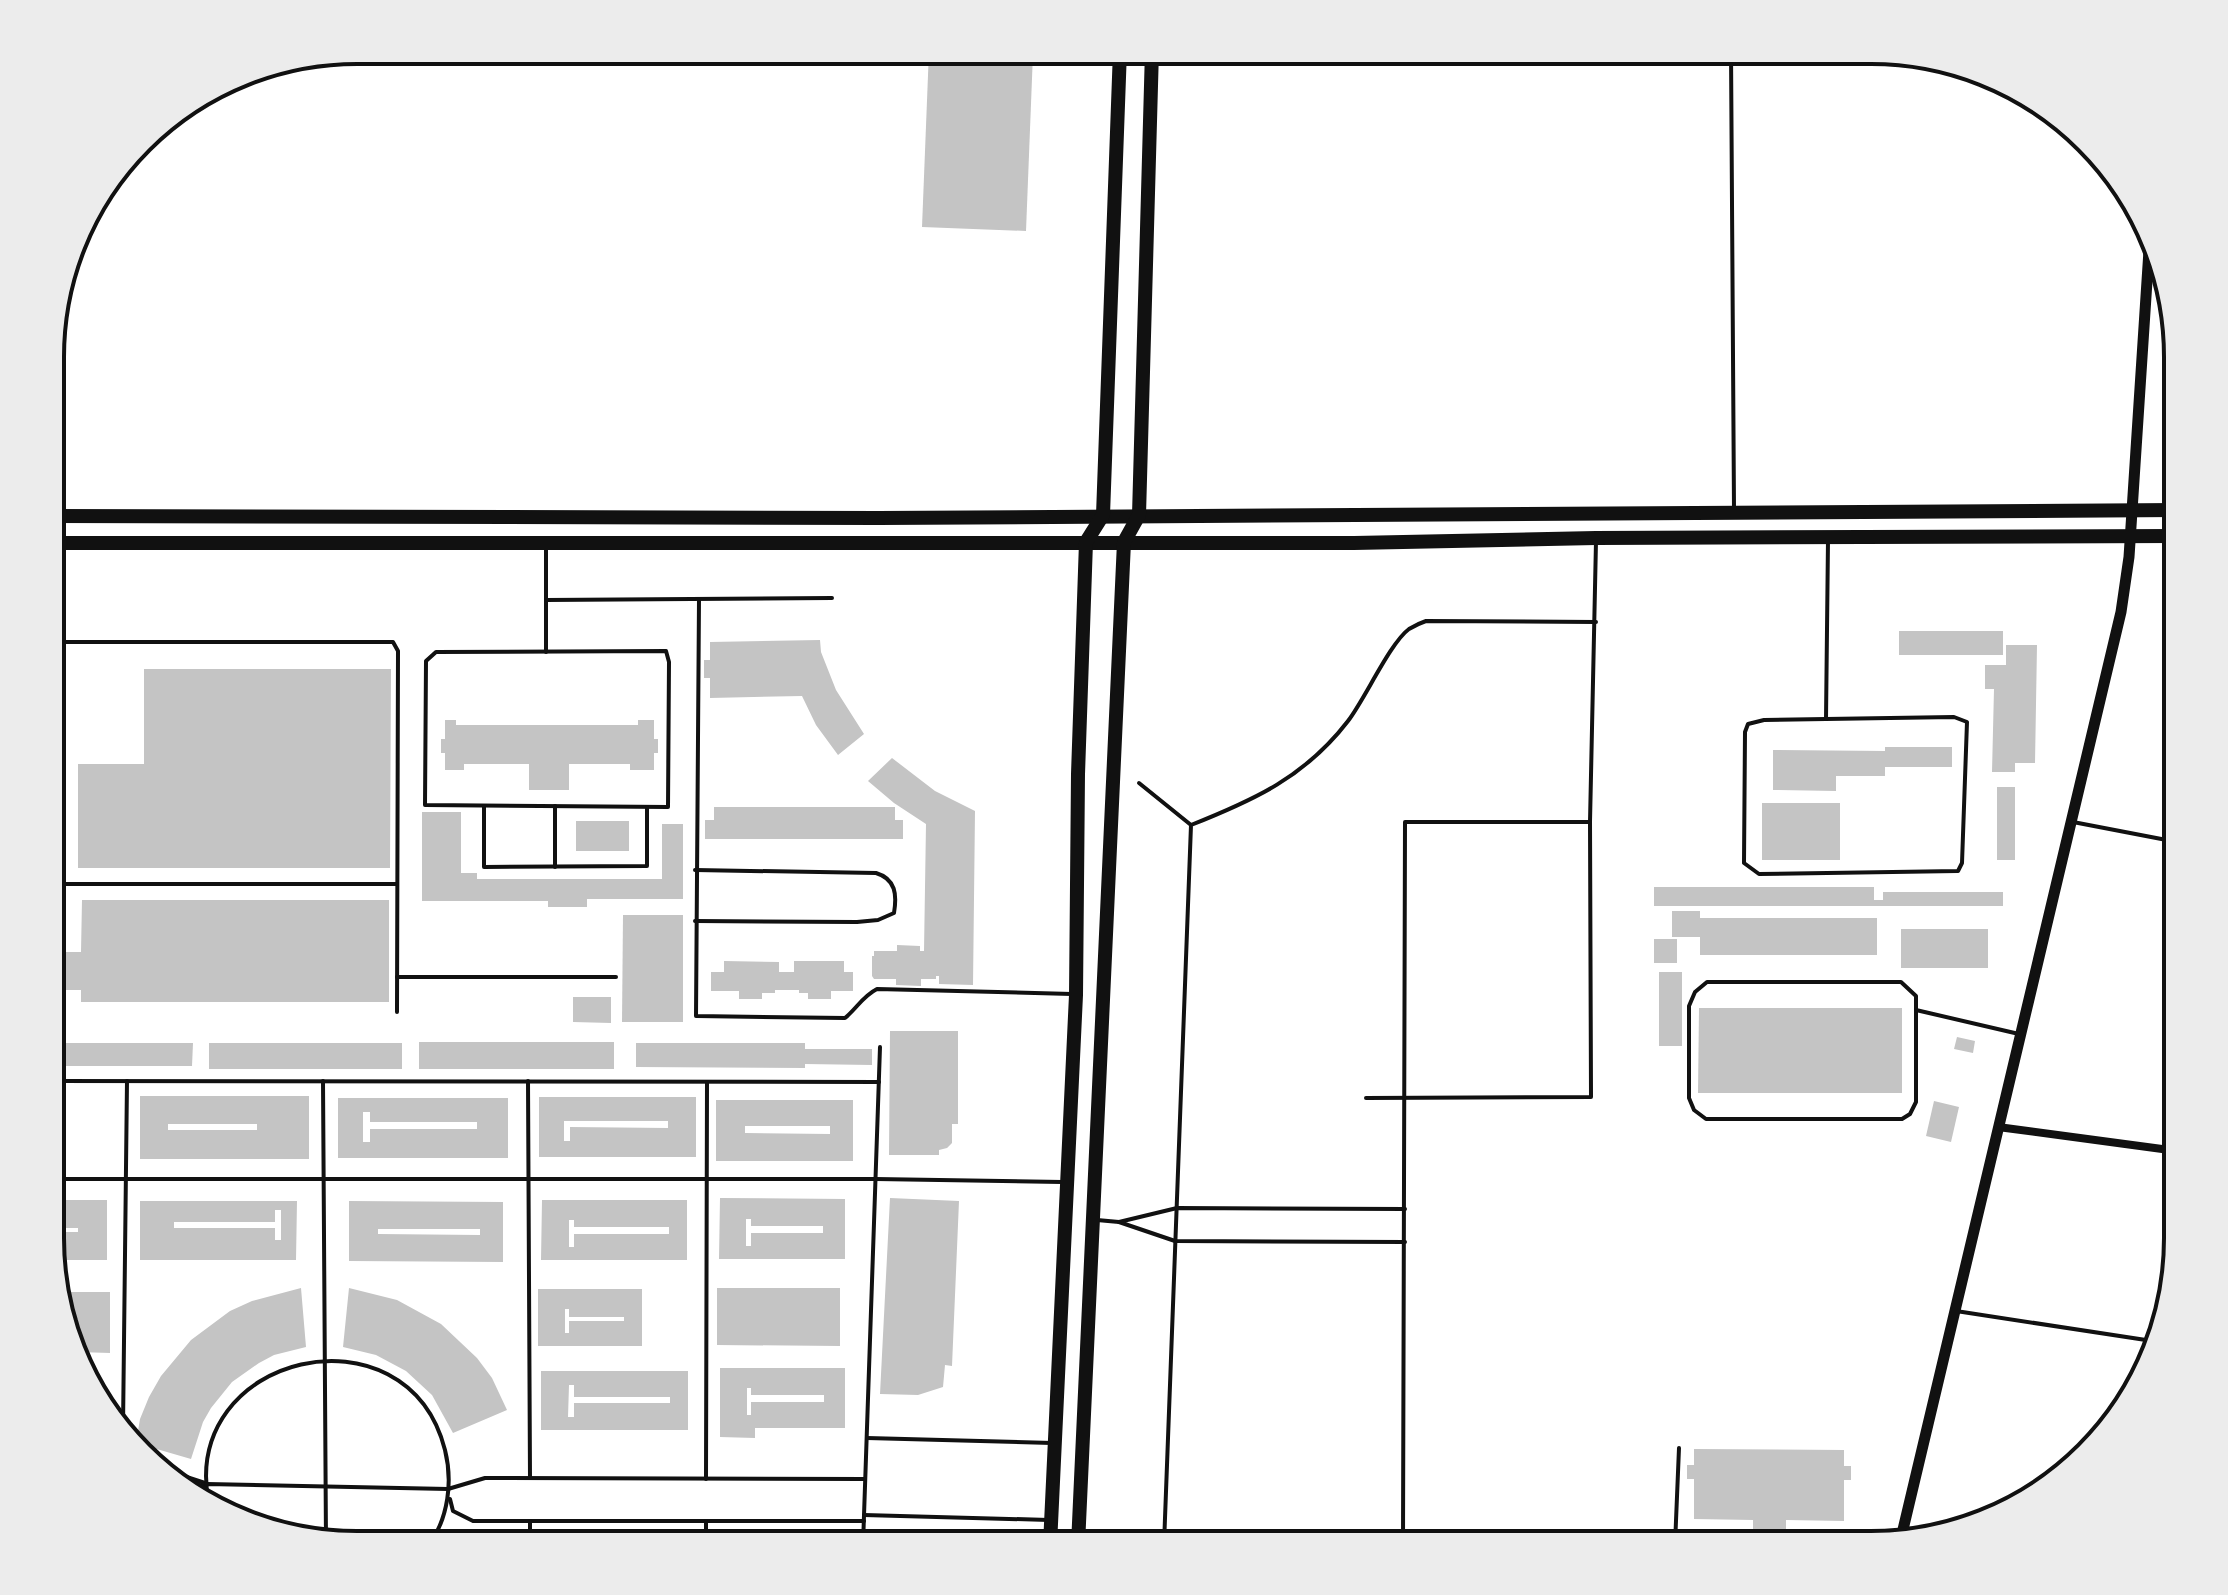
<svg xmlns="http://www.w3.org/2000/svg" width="2228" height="1595" font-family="Ubuntu,sans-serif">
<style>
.building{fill:#c4c4c4;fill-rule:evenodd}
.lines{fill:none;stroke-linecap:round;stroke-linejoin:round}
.service{stroke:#111;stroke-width:4}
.minor{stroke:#111;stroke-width:8}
.tertiary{stroke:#111;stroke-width:11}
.primary{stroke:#111;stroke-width:14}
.rim{fill:none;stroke:#111;stroke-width:4}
</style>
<rect width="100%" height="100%" fill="#fff"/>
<g class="building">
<path d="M929 50 1033 53 1026 231 922 227Z"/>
<rect x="1899" y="631" width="104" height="24"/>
<path d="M820 640 821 652 836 690 864 734 838 755 816 725 802 696 710 698V678H704V660H710V642Z"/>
<path d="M2006 645H2037L2035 763H2015V772H1992L1994 689H1985V665H2006Z"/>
<path d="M144 669H391L390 868H78V764H144Z"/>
<path d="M445 720H456V725H638V720H654V739H658V753H654V770H630V764H569V790H529V764H464V770H445V753H441V739H445Z"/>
<path d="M1885 747H1952V767H1885V776H1836V791L1773 790V750L1885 751Z"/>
<path d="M892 758 935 791 975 811 973 985 939 984V976H936V979H921V986L896 985V979H874L872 976V956H874V951H897V945L920 946V951H924L926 824 894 803 868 781Z"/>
<rect x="1997" y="787" width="18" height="73"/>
<rect x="1762" y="803" width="78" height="57"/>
<path d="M714 807H895V820H903V839H705V820H714Z"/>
<path d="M422 812H461V873H477V879H662V824H683V899H587V907H548V901H422Z"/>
<rect x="576" y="821" width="53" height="30"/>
<path d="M1654 887H1874V900H1883V892H2003V906H1654Z"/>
<path d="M82 900H389V1002H81V990H53V952H81Z"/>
<path d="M1672 911H1700V918H1877V955H1700V937H1672Z"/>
<path d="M623 915H683V1022H622Z"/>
<rect x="1901" y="929" width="87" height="39"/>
<rect x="1654" y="939" width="23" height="24"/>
<path d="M724 961 779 962V972H794V961H844V972H853V991H831V999H808V993H799V990H775V993H762V999H739V991H711V972H724Z"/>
<rect x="1659" y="972" width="23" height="74"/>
<path d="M573 997H611V1023L573 1022Z"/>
<path d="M1699 1008H1902V1093H1698Z"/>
<path d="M890 1031H958V1124H952V1143L947 1148 939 1150V1155H889Z"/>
<path d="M1957 1037 1975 1041 1973 1053 1954 1049Z"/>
<rect x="419" y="1042" width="195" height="27"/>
<path d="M53 1043H193L192 1066H53Z"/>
<rect x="209" y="1043" width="193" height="26"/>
<path d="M636 1043H805V1049H872V1065L805 1064V1068L636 1067Z"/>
<path d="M140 1096H309V1159H140ZM168 1124H257V1130H168Z"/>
<path d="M539 1097H696V1157H539ZM564 1121H668V1128L570 1127V1141H564Z"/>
<path d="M338 1098H508V1158H338ZM363 1112H370V1122H477V1129H370V1142H363Z"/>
<path d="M716 1100H853V1161H716ZM745 1126H830V1134L745 1133Z"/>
<path d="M1934 1101 1959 1107 1951 1142 1926 1136Z"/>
<path d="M720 1198 845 1199V1259H719ZM746 1219H751V1226H823V1233H751V1246H746Z"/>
<path d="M890 1198 959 1201 952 1366 945 1365 943 1387 918 1395 880 1394Z"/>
<path d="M53 1200H107V1260H53V1232H78V1228H53Z"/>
<path d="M542 1200H687V1260H541ZM569 1220H574V1227H669V1234H574V1247H569Z"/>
<path d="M140 1201H297L296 1260H140ZM275 1210H281V1240H275V1228H174V1222H275Z"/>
<path d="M349 1201 503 1202V1262L349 1261ZM378 1229H480V1235L378 1234Z"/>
<path d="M301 1288 306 1347 274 1355 259 1363 232 1382 211 1408 203 1422 191 1459 136 1443 140 1419 149 1397 161 1376 191 1340 230 1311 252 1301Z"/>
<path d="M349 1288 397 1300 441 1324 477 1358 492 1378 507 1410 453 1433 432 1395 406 1371 376 1355 343 1347Z"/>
<path d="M717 1288H840V1346L717 1345Z"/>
<path d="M538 1289H642V1346H538ZM565 1309H569V1317H624V1321H569V1333H565Z"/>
<path d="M58 1292H110V1353L78 1352 69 1326H78V1319H67Z"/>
<path d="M720 1368H845V1428H755V1438L720 1437ZM747 1388H751V1395H824V1402H751V1415H747Z"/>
<path d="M541 1371H688V1430H541ZM569 1385H574V1397H670V1403H574V1417H568Z"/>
<path d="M1694 1449 1844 1450V1466H1851V1480H1844V1521L1786 1520V1537H1753V1520L1694 1519V1479H1687V1465H1694Z"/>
<path d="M450 1532 481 1544H444Z"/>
<path d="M722 1537 833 1538V1545H722Z"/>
<path d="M543 1538H690V1545L543 1544Z"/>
</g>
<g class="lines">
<g class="service">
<path d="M1731 51 1734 508"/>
<path d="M546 546V652"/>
<path d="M699 599 696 1016 845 1018C857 1008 863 996 877 989L1072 994"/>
<path d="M546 600 832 598"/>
<path d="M64 642H393L398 651 397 1012"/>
<path d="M666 651 669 662 668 807 425 805 426 661 436 652Z"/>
<path d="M1954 717 1967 722 1962 863 1958 871 1759 874 1744 863 1745 732 1748 724 1764 720Z"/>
<path d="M1826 719 1828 540"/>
<path d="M1139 783 1191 825"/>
<path d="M484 806V867L647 866V807"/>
<path d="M555 806V867"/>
<path d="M2073 822 2177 842"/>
<path d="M53 837H63"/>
<path d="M63 884H397"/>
<path d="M695 921 857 922 878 920 894 913C897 895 896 879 876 873L695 870"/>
<path d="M53 935H63L64 546"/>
<path d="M397 977H616"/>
<path d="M1707 982H1901L1916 996V1102L1910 1114 1902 1119H1706L1694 1110 1689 1098V1006L1695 992Z"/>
<path d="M1916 1010 2019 1034"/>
<path d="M53 1081 879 1082"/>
<path d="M323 1081 326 1542"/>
<path d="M528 1081 530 1478"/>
<path d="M1366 1098 1591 1097 1590 822 1596 541"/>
<path d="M53 1179H876L1062 1182"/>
<path d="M1097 1220 1119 1222"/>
<path d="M1405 1242 1175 1241 1119 1222 1177 1208 1405 1209"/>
<path d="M1956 1311 2159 1342"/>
<path d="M123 1428 127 1081"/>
<path d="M867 1438 1052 1443"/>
<path d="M159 1468 205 1483"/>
<path d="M706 1479 707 1082"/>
<path d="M184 1489 207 1484 448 1489 485 1478 865 1479"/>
<path d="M450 1499 453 1511 473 1521H864"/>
<path d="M209 1504C178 1353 407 1301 445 1450 453 1482 448 1517 430 1544"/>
<path d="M864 1515 1049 1520"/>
<path d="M530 1521V1544"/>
<path d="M706 1545V1521"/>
<path d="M863 1545 880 1047"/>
<path d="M1164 1545 1191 825C1254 800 1305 777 1348 721 1365 699 1390 643 1409 629 1414 626 1420 623 1426 621L1596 622"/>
<path d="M1403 1545 1405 822H1590"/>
<path d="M1675 1545 1679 1448"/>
</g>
<path class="minor" d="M1998 1127 2177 1151"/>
<path class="tertiary" d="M1901 1538 2121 612 2129 557 2150 235"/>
<g class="primary">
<path d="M53 516 879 518 2177 510"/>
<path d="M53 543H1354L1596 538 2177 536"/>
<path d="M1050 1545 1076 995 1078 774 1086 542 1103 515 1120 50"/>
<path d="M1078 1545 1124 542 1139 515 1152 50"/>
</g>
</g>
<path d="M0 0H2228V1595H0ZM357 64H1871A293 293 0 0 1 2164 357V1238A293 293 0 0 1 1871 1531H357A293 293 0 0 1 64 1238V357A293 293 0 0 1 357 64Z" fill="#ececec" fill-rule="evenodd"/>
<path class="rim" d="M357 64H1871A293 293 0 0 1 2164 357V1238A293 293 0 0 1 1871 1531H357A293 293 0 0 1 64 1238V357A293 293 0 0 1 357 64Z"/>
</svg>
